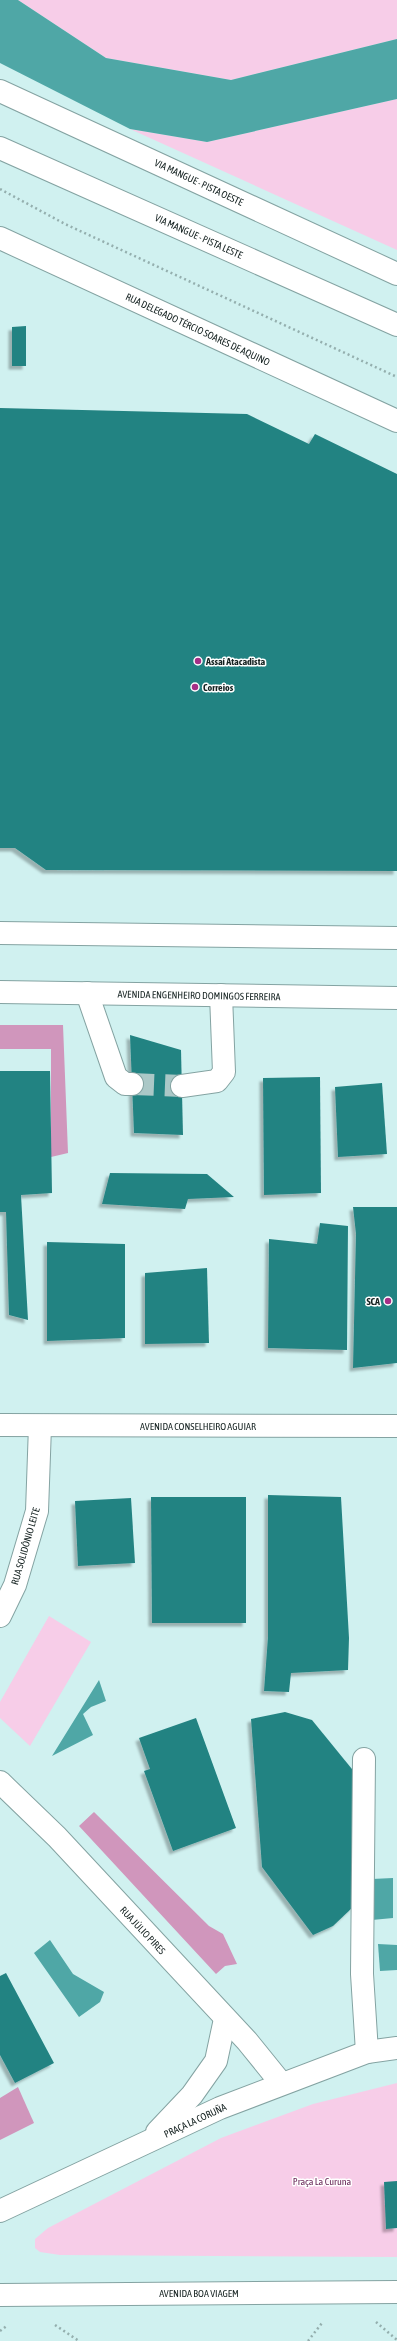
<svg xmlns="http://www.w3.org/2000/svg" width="397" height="2341" font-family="'Asap Condensed',sans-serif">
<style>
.green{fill:#f7cde8}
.forest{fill:#d096bc}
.water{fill:#4fa7a6}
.building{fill:#248382;filter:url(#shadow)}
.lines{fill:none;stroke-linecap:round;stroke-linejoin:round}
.minor-tunnel{stroke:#abc8c7;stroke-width:22;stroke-dasharray:22 11;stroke-linecap:butt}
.minor-casing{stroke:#84a3a2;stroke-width:24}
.major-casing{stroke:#84a3a2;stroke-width:24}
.path{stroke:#94afae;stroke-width:2.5;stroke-dasharray:2 3;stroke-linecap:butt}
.minor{stroke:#fff;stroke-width:22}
.major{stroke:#fff;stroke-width:22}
.poi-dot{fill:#a52e86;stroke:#fff;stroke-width:1.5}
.labels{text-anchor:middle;stroke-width:3;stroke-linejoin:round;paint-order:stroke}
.street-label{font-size:10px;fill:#152221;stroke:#fff}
.poi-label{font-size:10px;font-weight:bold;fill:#152221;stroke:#fff;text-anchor:start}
.park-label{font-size:10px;fill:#631f51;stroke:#fff}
</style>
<defs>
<filter id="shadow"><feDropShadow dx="-3.5" dy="3.5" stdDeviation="1" flood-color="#0004"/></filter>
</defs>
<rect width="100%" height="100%" fill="#d0f1f0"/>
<g class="green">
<path d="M18 0H397V39L231 80 106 58Z"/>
<path d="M397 99V250L130 129 207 142Z"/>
<path d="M49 1616 91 1642 30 1746 0 1718V1702Z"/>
<path d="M397 2083V2257L60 2255 40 2252 35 2248V2239L48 2228 221 2138 313 2104Z"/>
</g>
<g class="forest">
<path d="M0 1025H63L68 1153 51 1157V1049H0Z"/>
<path d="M94 1812 209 1926 223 1934 237 1964 225 1966 216 1974 79 1826Z"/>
<path d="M18 2087 34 2123 0 2140V2098Z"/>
</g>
<g class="water">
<path d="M0 0H18L106 58 231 80 397 39V99L207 142 130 129 0 63Z"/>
<path d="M99 1680 106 1701 91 1707 83 1714 93 1735 52 1756Z"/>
<path d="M393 1878V1918L372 1920V1879Z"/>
<path d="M50 1940 73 1974 104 1992 100 2002 79 2017 34 1953Z"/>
<path d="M378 1944 397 1945V1970L380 1971Z"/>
</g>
<g class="building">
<path d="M26 326V366H12V327Z"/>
<path d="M0 408 247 414 309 444 315 434 397 474V871L46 870 15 848H0Z"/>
<path d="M130 1035 181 1050 183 1135 134 1133Z"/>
<path d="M0 1071H50L52 1193 21 1195 28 1320 9 1315 6 1212H0Z"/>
<path d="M320 1077 321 1193 264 1195 263 1078Z"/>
<path d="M382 1083 387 1154 338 1157 335 1087Z"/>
<path d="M110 1173 207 1174 234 1197 188 1199 185 1209 102 1204Z"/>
<path d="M353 1207H397V1363L353 1368 356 1234Z"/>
<path d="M320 1223 348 1226 347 1350 268 1348 269 1239 317 1244Z"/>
<path d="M47 1242 125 1244V1338L47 1341Z"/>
<path d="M207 1268 209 1343 145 1344V1273Z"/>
<path d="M268 1495 341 1497 349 1638 348 1670 291 1673 289 1692 264 1691 268 1637Z"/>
<path d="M151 1497H246V1623H152Z"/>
<path d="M131 1498 135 1563 78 1566 75 1501Z"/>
<path d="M285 1712 312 1720 356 1774 353 1907 333 1926 313 1935 262 1867 251 1719Z"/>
<path d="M196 1718 236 1828 173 1851 144 1771 150 1769 139 1738Z"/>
<path d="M6 1973 54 2063 15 2083 0 2055V1976Z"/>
<path d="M397 2181V2228L386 2229 384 2182Z"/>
</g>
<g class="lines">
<path class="minor-tunnel" d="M132 1084 182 1086"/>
<g class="minor-casing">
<g id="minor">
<path d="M0 238 397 421"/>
<path d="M87 993 116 1077 125 1084H132"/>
<path d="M182 1086 217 1081 224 1072 221 995"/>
<path d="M0 1616 15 1585 37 1511 40 1426"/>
<path d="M364 1759 362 1974 367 2052"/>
<path d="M0 1782 57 1837 247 2041 281 2083"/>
<path d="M157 2132 192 2095 216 2061 225 2019"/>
<path d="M0 2211 220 2108 367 2052 397 2048"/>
</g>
</g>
<g class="major-casing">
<g id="major">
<path d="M0 91 397 274"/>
<path d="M0 148 397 325"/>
<path d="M0 933 397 938"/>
<path d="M0 992 397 998"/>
<path d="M0 1425 397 1426"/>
<path d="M0 2295 397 2292"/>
</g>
</g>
<g class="path">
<path d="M0 189 65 224 397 377"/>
<path d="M376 2322 397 2340"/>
<path d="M55 2325 79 2341"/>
<path d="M0 2331 8 2325"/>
<path d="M308 2341 322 2323"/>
</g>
<use href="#minor" class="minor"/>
<use href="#major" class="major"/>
</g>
<g class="poi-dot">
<circle cx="198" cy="661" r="4"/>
<circle cx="195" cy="687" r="4"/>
<circle cx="388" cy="1301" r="4"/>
</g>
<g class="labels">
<g class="street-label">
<text transform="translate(199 182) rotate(25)" y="4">VIA MANGUE - PISTA OESTE</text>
<text transform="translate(199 236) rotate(24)" y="4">VIA MANGUE - PISTA LESTE</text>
<text transform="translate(198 329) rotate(25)" y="4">RUA DELEGADO TÉRCIO SOARES DE AQUINO</text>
<text transform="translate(199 995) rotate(1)" y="4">AVENIDA ENGENHEIRO DOMINGOS FERREIRA</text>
<text x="198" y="1430">AVENIDA CONSELHEIRO AGUIAR</text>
<text transform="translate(25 1546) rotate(-74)" y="4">RUA SOLIDÔNIO LEITE</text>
<text transform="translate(143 1930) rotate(47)" y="4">RUA JÚLIO PIRES</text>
<text transform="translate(195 2120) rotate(-25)" y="4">PRAÇA LA CORUÑA</text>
<text x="199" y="2297">AVENIDA BOA VIAGEM</text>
</g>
<g class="poi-label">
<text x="206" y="665">Assaí Atacadista</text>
<text x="203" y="691">Correios</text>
<text x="380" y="1305" text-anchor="end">SCA</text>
</g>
<g class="park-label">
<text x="322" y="2185">Praça La Curuna</text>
</g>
</g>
</svg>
